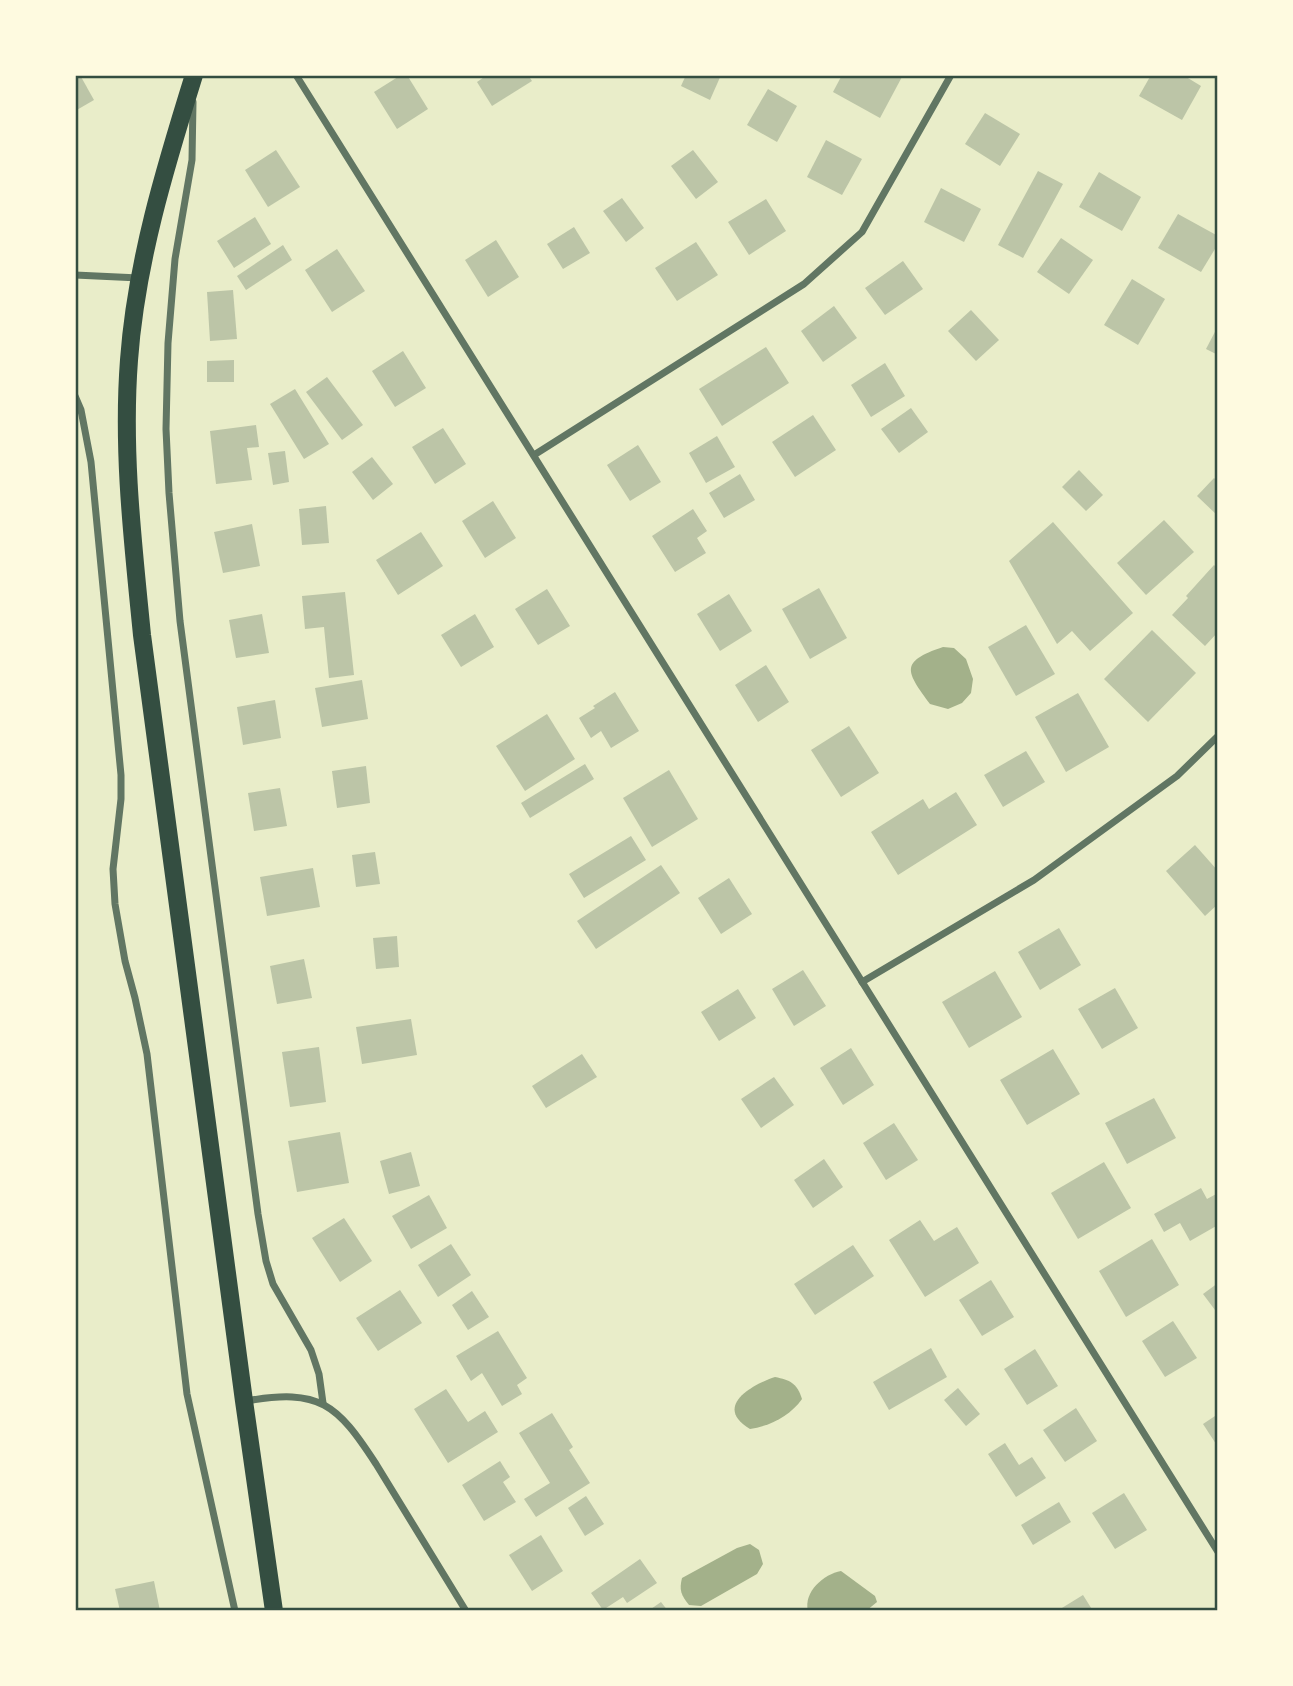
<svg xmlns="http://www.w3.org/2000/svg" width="1293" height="1686" font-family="'Playfair Display',serif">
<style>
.water{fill:#a3b18a}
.building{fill:#bcc5a7}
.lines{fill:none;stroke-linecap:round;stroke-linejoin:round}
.minor{stroke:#617663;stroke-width:7}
.primary{stroke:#344e41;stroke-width:18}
.neatline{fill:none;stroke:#344e41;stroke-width:2.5}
</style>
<rect width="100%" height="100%" fill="#e9edc9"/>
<g class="water">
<path d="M943 647 954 648 966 659 973 679 971 693 962 703 948 709 930 704C907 672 898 662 943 647Z"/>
<path d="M775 1377C790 1380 797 1383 802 1399 790 1416 770 1426 750 1429 713 1407 751 1385 775 1377Z"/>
<path d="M750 1544 759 1550 763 1564 757 1574 701 1606 689 1605C681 1595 679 1590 682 1578L737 1548Z"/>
<path d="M841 1571 875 1596 877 1602 866 1611H808C803 1592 824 1574 841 1571Z"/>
</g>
<g class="building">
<path d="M75 75H80L94 100 75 111Z"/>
<path d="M401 75H407L428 109 397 129 374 92Z"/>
<path d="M487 75H528L532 81 492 106 477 82Z"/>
<path d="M686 75H721L710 100 681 86Z"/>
<path d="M842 75H903L880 118 833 92Z"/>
<path d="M1151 75H1183L1201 86 1182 120 1139 96Z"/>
<path d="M768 89 797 106 777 142 747 125Z"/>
<path d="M985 113 1020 134 1000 166 965 144Z"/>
<path d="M826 140 862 159 842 195 807 177Z"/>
<path d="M276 150 300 187 268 207 245 170Z"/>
<path d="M693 150 718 182 696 199 671 166Z"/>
<path d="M1038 171 1063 184 1023 258 998 245Z"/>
<path d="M1099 172 1141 197 1122 231 1079 207Z"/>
<path d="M941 188 981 209 964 242 924 222Z"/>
<path d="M622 198 644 228 626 242 603 211Z"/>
<path d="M766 199 786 231 749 255 728 222Z"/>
<path d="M1178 214 1218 236V244L1201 272 1158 248Z"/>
<path d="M255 217 271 244 234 268 217 241Z"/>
<path d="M574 227 590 253 563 269 547 244Z"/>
<path d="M1061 238 1093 260 1069 294 1037 272Z"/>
<path d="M496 240 519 277 488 297 465 260Z"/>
<path d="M696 242 718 275 677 301 655 268Z"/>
<path d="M283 245 292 260 246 290 237 276Z"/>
<path d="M337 249 365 291 332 312 305 270Z"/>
<path d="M903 261 923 289 885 315 865 288Z"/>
<path d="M1132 279 1165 299 1138 345 1104 325Z"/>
<path d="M233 290 237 339 210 341 207 292Z"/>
<path d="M834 306 857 338 823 362 801 331Z"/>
<path d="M971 310 999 340 976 361 948 331Z"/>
<path d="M1218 326V355L1206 349Z"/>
<path d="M766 347 789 383 722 426 699 389Z"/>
<path d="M403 351 426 388 395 407 372 371Z"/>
<path d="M234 360V382H207V361Z"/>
<path d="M885 363 905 396 871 417 851 385Z"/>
<path d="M327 377 363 425 342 440 306 392Z"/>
<path d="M295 389 329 444 304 459 270 404Z"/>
<path d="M911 408 928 432 899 453 881 429Z"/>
<path d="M813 415 836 450 795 477 772 442Z"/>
<path d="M256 425 259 447 247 448 252 480 216 484 210 431Z"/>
<path d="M443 428 466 464 435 484 412 447Z"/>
<path d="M717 436 735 467 706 483 689 453Z"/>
<path d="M638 445 661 482 630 501 607 465Z"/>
<path d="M285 451 289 482 273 485 268 453Z"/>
<path d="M372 457 393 484 373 500 352 472Z"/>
<path d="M1079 470 1103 495 1086 511 1062 487Z"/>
<path d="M740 474 755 500 724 518 709 493Z"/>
<path d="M1214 478 1218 482V516L1197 496Z"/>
<path d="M493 501 516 538 485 558 462 521Z"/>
<path d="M326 506 329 543 302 545 299 509Z"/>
<path d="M693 509 707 531 697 538 706 553 675 572 652 536Z"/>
<path d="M1164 520 1194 552 1146 595 1117 563Z"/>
<path d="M1053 522 1133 613 1090 651 1072 631 1057 644 1009 561Z"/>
<path d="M252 524 260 566 223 573 214 532Z"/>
<path d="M421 532 443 566 398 595 376 560Z"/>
<path d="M1214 565 1218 569V632L1205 646 1172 615 1188 598 1186 596Z"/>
<path d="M819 588 847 638 810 659 782 609Z"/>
<path d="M547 589 570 626 538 645 515 609Z"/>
<path d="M345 592 354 675 329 678 324 627 305 629 302 596Z"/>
<path d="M729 594 752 631 720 651 697 614Z"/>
<path d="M262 614 269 653 236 658 229 620Z"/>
<path d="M475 614 494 647 461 667 441 635Z"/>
<path d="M1026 625 1055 674 1016 696 988 647Z"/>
<path d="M1152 630 1196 673 1148 722 1104 679Z"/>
<path d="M766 665 789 702 758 722 735 685Z"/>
<path d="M362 680 368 719 322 727 315 688Z"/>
<path d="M615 692 639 731 611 748 601 731 591 738 579 718 595 708 593 706Z"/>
<path d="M1078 693 1109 747 1066 772 1035 717Z"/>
<path d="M275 700 281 738 243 745 237 707Z"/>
<path d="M547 714 575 759 525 791 496 746Z"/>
<path d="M849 726 879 773 841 797 811 750Z"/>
<path d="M1026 751 1045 782 1003 807 984 775Z"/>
<path d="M585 764 594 779 530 818 521 803Z"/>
<path d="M366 766 370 803 337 808 332 771Z"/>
<path d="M669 770 698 819 652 847 623 798Z"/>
<path d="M280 788 287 826 254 831 248 793Z"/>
<path d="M956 792 977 825 898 875 871 832 923 799 929 809Z"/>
<path d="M631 836 646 860 584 898 569 874Z"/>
<path d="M1195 845 1218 871V904L1205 916 1166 871Z"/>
<path d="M375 852 380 884 356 887 352 855Z"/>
<path d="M661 865 680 893 596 949 577 921Z"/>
<path d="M313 868 320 907 267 916 260 877Z"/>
<path d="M729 878 752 914 721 934 698 898Z"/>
<path d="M1059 928 1081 965 1040 990 1018 952Z"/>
<path d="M397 936 399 967 376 969 373 938Z"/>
<path d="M304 959 312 998 277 1004 270 966Z"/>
<path d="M803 970 826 1006 794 1026 772 989Z"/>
<path d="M995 971 1022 1017 969 1048 942 1002Z"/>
<path d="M1115 988 1138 1028 1102 1049 1078 1009Z"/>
<path d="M738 989 756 1018 719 1041 701 1012Z"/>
<path d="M411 1019 417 1055 362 1064 356 1027Z"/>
<path d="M319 1047 326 1102 290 1107 282 1052Z"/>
<path d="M851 1048 874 1085 843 1105 820 1068Z"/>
<path d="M1053 1049 1080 1094 1027 1125 1000 1080Z"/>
<path d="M582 1054 597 1077 546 1108 532 1086Z"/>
<path d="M774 1077 794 1105 761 1128 741 1099Z"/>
<path d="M1154 1098 1176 1138 1127 1164 1105 1123Z"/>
<path d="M894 1123 918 1160 886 1180 863 1143Z"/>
<path d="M340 1132 349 1183 297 1192 288 1141Z"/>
<path d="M411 1152 420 1186 389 1194 380 1161Z"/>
<path d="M824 1159 843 1187 813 1208 794 1180Z"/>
<path d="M1104 1162 1131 1208 1078 1239 1051 1193Z"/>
<path d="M1201 1188 1207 1199 1218 1193V1225L1190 1241 1180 1223 1164 1232 1154 1214Z"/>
<path d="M429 1195 447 1228 411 1249 392 1216Z"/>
<path d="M344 1218 372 1261 340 1282 312 1238Z"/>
<path d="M920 1220 934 1241 957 1227 979 1263 925 1297 889 1240Z"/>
<path d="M1152 1239 1179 1285 1126 1317 1099 1271Z"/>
<path d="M451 1244 471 1275 438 1297 418 1265Z"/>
<path d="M853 1245 874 1276 815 1315 794 1284Z"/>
<path d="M991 1280 1014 1317 982 1336 959 1300Z"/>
<path d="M1218 1283V1314L1203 1294Z"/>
<path d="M400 1290 422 1323 378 1351 356 1318Z"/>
<path d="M472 1291 489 1317 468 1330 452 1305Z"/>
<path d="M1173 1321 1197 1358 1165 1377 1142 1341Z"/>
<path d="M498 1331 527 1378 517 1385 522 1394 502 1406 482 1373 471 1381 456 1356Z"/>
<path d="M931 1348 947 1377 889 1410 873 1382Z"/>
<path d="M1035 1349 1058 1386 1027 1405 1004 1369Z"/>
<path d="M958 1388 980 1414 966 1426 944 1400Z"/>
<path d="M446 1389 468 1422 485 1411 498 1432 448 1463 414 1409Z"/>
<path d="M1076 1408 1097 1441 1065 1462 1043 1430Z"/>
<path d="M552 1413 573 1447 569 1450 590 1483 536 1517 524 1499 550 1483 519 1433Z"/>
<path d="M1218 1414V1447L1203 1424Z"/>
<path d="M1005 1443 1019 1465 1032 1457 1046 1478 1016 1497 988 1454Z"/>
<path d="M500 1461 510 1477 503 1482 516 1502 484 1521 462 1485Z"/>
<path d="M1124 1493 1147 1530 1115 1549 1092 1513Z"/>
<path d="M586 1496 604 1524 585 1536 568 1508Z"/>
<path d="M1059 1502 1071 1522 1033 1545 1021 1525Z"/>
<path d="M541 1535 563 1571 532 1591 509 1555Z"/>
<path d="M640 1559 657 1583 627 1603 623 1597 603 1610 591 1593Z"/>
<path d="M154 1581 160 1611H120L115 1589Z"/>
<path d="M1083 1595 1093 1611H1057Z"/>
<path d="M661 1602 668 1611H648Z"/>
</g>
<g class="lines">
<g class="minor">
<path d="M296 75 1218 1552"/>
<path d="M193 102 192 160 175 259 168 343 166 429 169 493 180 621 258 1214 266 1261 273 1284 311 1350 319 1374 323 1403"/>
<path d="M75 275 139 278"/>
<path d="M75 396 81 410 91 462 121 775V799L113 869 115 904 125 961 135 998 147 1054 187 1394 235 1611"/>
<path d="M534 455 804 284 862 232 951 75"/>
<path d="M862 982 1034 880 1177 776 1218 736"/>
<path d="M246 1401C320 1388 337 1404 376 1464L466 1611"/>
</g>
<path class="primary" d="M194 75C165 168 136 263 129 360 122 452 133 543 142 635L244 1401 274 1611"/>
</g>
<rect width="1293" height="1686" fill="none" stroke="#fefae0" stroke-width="154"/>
<rect x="77" y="77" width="1139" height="1532" class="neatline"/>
</svg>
